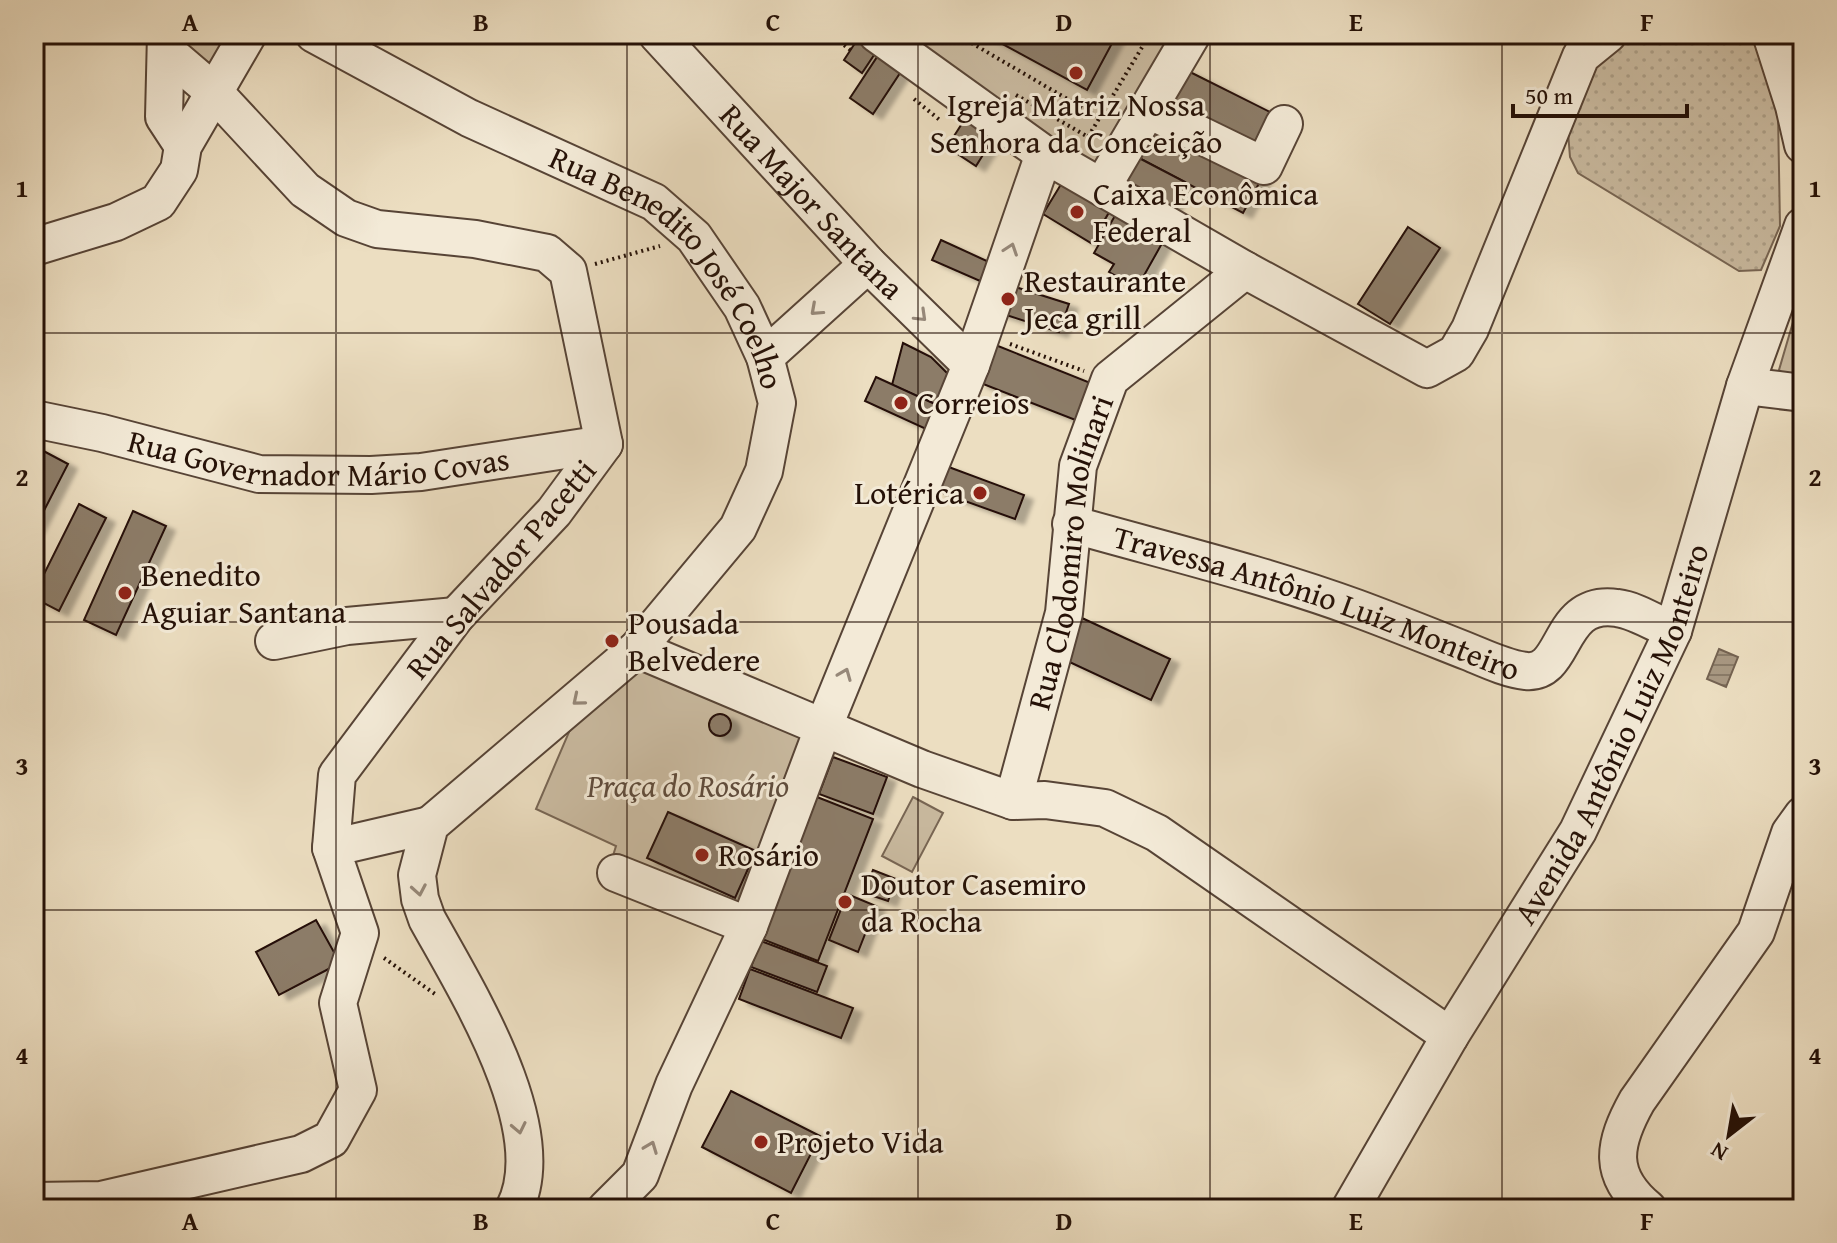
<svg xmlns="http://www.w3.org/2000/svg" width="1837" height="1243" font-family="'Gentium Book Plus',serif">
<style>
.grass{fill:url(#grass-dots);stroke:#786654;stroke-width:2}
.green{fill:#cabba1;stroke:#786654;stroke-width:2}
.water{fill:url(#water-rules);stroke:#746251;stroke-width:2}
.building{fill:#8c7c68;stroke:#251107;stroke-width:2;filter:url(#shadow)}
.lines{fill:none;stroke-linecap:round;stroke-linejoin:round}
.minor-casing{stroke:#574436;stroke-width:40}
.path{stroke:#251107;stroke-width:4;stroke-dasharray:2 4;stroke-linecap:butt}
.minor{stroke:#f3ead7;stroke-width:36}
.oneway{stroke:#968879}
.grid{fill:none;stroke:#251107;stroke-width:2;stroke-opacity:0.55}
.poi-dot{fill:#8f2418;stroke:#f3ead7;stroke-width:3}
.labels{text-anchor:middle;stroke-width:6;stroke-linejoin:round;paint-order:stroke}
.poi-label{font-size:32px;fill:#251107;stroke:#f3ead7;text-anchor:start}
.street-label{font-size:32px;fill:#251107;stroke:#f3ead7}
.park-label{font-size:32px;font-style:italic;fill:#5f4c3d;stroke:#f3ead7}
.neatline{fill:none;stroke:#251107;stroke-width:3}
.grid-label{font-size:26px;text-anchor:middle;font-weight:bold;fill:#251107}
</style>
<defs>
<pattern id="grass-dots" width="8" height="8" patternUnits="userSpaceOnUse" patternTransform="scale(2)"><rect width="8" height="8" fill="#cabba1"/><path d="M2 2h.1M6 6h.1" fill="none" stroke="#ada089" stroke-width="1.8" stroke-linecap="round"/></pattern>
<pattern id="water-rules" width="6" height="5" patternUnits="userSpaceOnUse" patternTransform="scale(2)"><rect width="6" height="5" fill="#a89882"/><path d="M0 2.5h6" fill="none" stroke="#897b68"/></pattern>
<filter id="shadow"><feDropShadow dx="9" dy="5" stdDeviation="2" flood-color="#0004"/></filter>
</defs>
<rect width="100%" height="100%" fill="#ecdec1"/>
<filter id="stains"><feTurbulence type="fractalNoise" baseFrequency=".0025" numOctaves="4"/><feColorMatrix values="0 0 0 0 .2 0 0 0 0 .09 0 0 0 0 .02 0 0 0 .5 -.17"/></filter>
<radialGradient id="worn" r=".72"><stop offset=".6" stop-color="#630" stop-opacity="0"/><stop offset="1" stop-color="#630" stop-opacity=".3"/></radialGradient>
<path class="grass" d="M1638 34H1753L1764 56 1778 114 1780 226 1761 270 1739 271 1578 173 1570 157 1568 132 1588 69 1608 50Z"/>
<g class="green">
<path d="M180 34H233L212 67 180 42Z"/>
<path d="M895 34H1178L1096 162 1087 164Z"/>
<path d="M1803 288V376L1784 374 1779 370Z"/>
<path d="M647 667 802 733 744 907 612 859 616 846 536 809 572 725 621 676Z"/>
<path d="M913 797 943 813 912 872 882 856Z"/>
</g>
<path class="water" d="M1719 649 1738 657 1726 687 1707 679Z"/>
<g class="building">
<path d="M984 34H1117L1087 90Z"/>
<path d="M859 37 878 49 862 73 844 60Z"/>
<path d="M881 51 904 67 873 114 850 98Z"/>
<path d="M1184 69 1274 114 1254 156 1163 111Z"/>
<path d="M970 111 999 129 976 166 947 147Z"/>
<path d="M1159 121 1263 176 1243 213 1139 158Z"/>
<path d="M1139 158 1185 182 1169 211 1124 187Z"/>
<path d="M1063 181 1111 209 1091 243 1043 214Z"/>
<path d="M1117 212 1165 238 1137 288 1109 272 1114 264 1094 253Z"/>
<path d="M1408 227 1440 248 1390 324 1358 304Z"/>
<path d="M941 240 989 262 980 281 932 260Z"/>
<path d="M1006 284 1069 304 1059 332 997 312Z"/>
<path d="M903 343 931 357 949 375 937 405 892 385Z"/>
<path d="M993 344 1093 384 1078 421 978 382Z"/>
<path d="M876 377 937 405 926 429 865 401Z"/>
<path d="M36 447 68 464 34 530V451Z"/>
<path d="M946 466 1024 495 1015 519 937 491Z"/>
<path d="M79 504 106 518 59 611 34 598V594Z"/>
<path d="M133 511 166 526 116 635 84 620Z"/>
<path d="M1082 618 1170 659 1151 700 1063 659Z"/>
<circle cx="720" cy="725" r="11"/>
<path d="M833 757 887 777 873 814 819 794Z"/>
<path d="M817 797 873 819 818 961 762 939Z"/>
<path d="M668 812 756 851 735 898 647 858Z"/>
<path d="M873 870 896 879 888 901 864 893Z"/>
<path d="M847 894 876 906 858 952 829 940Z"/>
<path d="M316 920 340 963 279 995 256 952Z"/>
<path d="M761 941 827 966 817 992 751 967Z"/>
<path d="M750 969 853 1008 841 1038 739 999Z"/>
<path d="M731 1091 820 1136 791 1193 702 1147Z"/>
</g>
<g class="lines">
<g class="minor-casing">
<g id="minor">
<path d="M166 34 164 117 183 146"/>
<path id="s1" d="M314 34 469 118 654 202 694 237 742 307 765 357 777 403 764 471 738 528 637 649 430 825 417 875 420 899 427 919C465 988 555 1130 514 1209"/>
<path id="s2" d="M657 34 868 264 971 365"/>
<path d="M877 34 1044 154 1245 270 1427 369 1456 353 1470 329 1581 56 1608 34"/>
<path d="M1771 34 1794 106 1803 145"/>
<path d="M166 51 214 92 305 190 346 218 377 229 475 239 547 253 568 271 604 444 554 512 456 616 337 775 331 848"/>
<path d="M1149 110 1264 166 1284 124"/>
<path d="M1102 187 1192 34"/>
<path d="M34 247 116 222 158 202 179 170 183 146 248 34"/>
<path d="M765 357 868 264"/>
<path d="M1745 386 1803 393"/>
<path id="s3" d="M34 419 102 433 259 474 371 475 421 472 604 444"/>
<path id="s4" d="M1071 524C1166 551 1263 574 1356 608 1394 622 1431 637 1469 652 1486 659 1507 669 1526 671 1568 675 1556 599 1617 608 1635 610 1655 623 1673 631"/>
<path d="M274 641 347 626 456 616"/>
<path d="M637 649 922 769 1013 801 1045 800 1105 808 1157 833 1450 1036"/>
<path id="s5" d="M1013 801 1064 613 1078 466 1110 379 1245 270"/>
<path d="M616 873 749 926"/>
<path d="M34 1201 101 1200 301 1154 331 1139 358 1090 338 1003 360 933 331 848 430 825"/>
<path d="M606 1209 640 1175 674 1085 749 926 824 726 971 365 1044 154"/>
<path id="s6" d="M1350 1209 1450 1036 1578 831 1673 631 1745 386 1803 226"/>
<path d="M1648 1209C1607 1175 1613 1144 1637 1101L1756 932 1790 833 1803 815"/>
</g>
</g>
<g class="path">
<path d="M830 34 853 52"/>
<path d="M956 34 1100 118"/>
<path d="M1016 95 1088 137 1150 34"/>
<path d="M914 99 941 121"/>
<path d="M595 264 660 246"/>
<path d="M1010 344 1084 371"/>
<path d="M384 958 435 994"/>
</g>
<use href="#minor" class="minor"/>
</g>
<defs><path id="oneway-chevron" d="M-2-3.5L2.5 0L-2 3.5" fill="none" stroke-width="1.6" stroke-linecap="round" stroke-linejoin="round" transform="scale(2)"/></defs>
<g class="oneway">
<use href="#oneway-chevron" transform="translate(1011 249) rotate(-71)"/>
<use href="#oneway-chevron" transform="translate(816 310) rotate(138)"/>
<use href="#oneway-chevron" transform="translate(921 316) rotate(44)"/>
<use href="#oneway-chevron" transform="translate(845 674) rotate(-68)"/>
<use href="#oneway-chevron" transform="translate(578 700) rotate(140)"/>
<use href="#oneway-chevron" transform="translate(419 890) rotate(80)"/>
<use href="#oneway-chevron" transform="translate(519 1128) rotate(78)"/>
<use href="#oneway-chevron" transform="translate(651 1147) rotate(-69)"/>
</g>
<path class="grid" d="M336 34V1209M627 34V1209M918 34V1209M1210 34V1209M1502 34V1209M34 333H1803M34 622H1803M34 910H1803"/>
<g class="poi-dot">
<circle cx="1076" cy="73" r="8"/>
<circle cx="1077" cy="212" r="8"/>
<circle cx="1008" cy="299" r="8"/>
<circle cx="901" cy="403" r="8"/>
<circle cx="980" cy="493" r="8"/>
<circle cx="125" cy="593" r="8"/>
<circle cx="612" cy="641" r="8"/>
<circle cx="702" cy="855" r="8"/>
<circle cx="845" cy="902" r="8"/>
<circle cx="761" cy="1142" r="8"/>
</g>
<g class="labels">
<g class="poi-label">
<text x="1076" y="116" text-anchor="middle">Igreja Matriz Nossa<tspan x="1076" dy="37">Senhora da Conceição</tspan></text>
<text x="1093" y="205">Caixa Econômica<tspan x="1093" dy="37">Federal</tspan></text>
<text x="1024" y="292">Restaurante<tspan x="1024" dy="37">Jeca grill</tspan></text>
<text x="917" y="414">Correios</text>
<text x="964" y="504" text-anchor="end">Lotérica</text>
<text x="141" y="586">Benedito<tspan x="141" dy="37">Aguiar Santana</tspan></text>
<text x="628" y="634">Pousada<tspan x="628" dy="37">Belvedere</tspan></text>
<text x="718" y="866">Rosário</text>
<text x="861" y="895">Doutor Casemiro<tspan x="861" dy="37">da Rocha</tspan></text>
<text x="777" y="1153">Projeto Vida</text>
</g>
<g class="street-label">
<text dy="11" stroke="none"><textPath href="#s2" startOffset="228">Rua Major Santana</textPath></text>
<text dy="11" stroke="none"><textPath href="#s1" startOffset="436">Rua Benedito José Coelho</textPath></text>
<text dy="11" stroke="none"><textPath href="#s3" startOffset="290">Rua Governador Mário Covas</textPath></text>
<text dy="11" stroke="none"><textPath href="#s5" startOffset="256">Rua Clodomiro Molinari</textPath></text>
<text transform="translate(501 569) rotate(-50)" y="11">Rua Salvador Pacetti</text>
<text dy="11" stroke="none"><textPath href="#s4" startOffset="258">Travessa Antônio Luiz Monteiro</textPath></text>
<text dy="11" stroke="none"><textPath href="#s6" startOffset="544">Avenida Antônio Luiz Monteiro</textPath></text>
</g>
<g class="park-label">
<text x="688" y="797">Praça do Rosário</text>
</g>
</g>
<rect width="1837" height="1243" fill="none" stroke="#ecdec1" stroke-width="88"/>
<g transform="translate(1729 1135) rotate(211)" stroke="#f3ead7" stroke-width="6" paint-order="stroke">
<path d="M0-6L14 30L0 20L-14 30Z" fill="#251107"/>
<text y="-12" font-size="22" font-weight="bold" text-anchor="middle" fill="#251107">N</text>
</g>
<path d="M1513 104v12h174v-12" fill="none" stroke="#251107" stroke-width="4"/>
<text x="1525" y="104" font-size="24" fill="#251107" stroke="#f3ead7" stroke-width="6" paint-order="stroke">50 m</text>
<rect x="44" y="44" width="1749" height="1155" class="neatline"/>
<g class="grid-label">
<text x="190" y="31">A</text>
<text x="481" y="31">B</text>
<text x="773" y="31">C</text>
<text x="1064" y="31">D</text>
<text x="1356" y="31">E</text>
<text x="1647" y="31">F</text>
<text x="22" y="197">1</text>
<text x="1815" y="197">1</text>
<text x="22" y="486">2</text>
<text x="1815" y="486">2</text>
<text x="22" y="775">3</text>
<text x="1815" y="775">3</text>
<text x="22" y="1064">4</text>
<text x="1815" y="1064">4</text>
<text x="190" y="1230">A</text>
<text x="481" y="1230">B</text>
<text x="773" y="1230">C</text>
<text x="1064" y="1230">D</text>
<text x="1356" y="1230">E</text>
<text x="1647" y="1230">F</text>
</g>
<rect width="100%" height="100%" filter="url(#stains)"/>
<rect width="100%" height="100%" fill="url(#worn)"/>
</svg>
